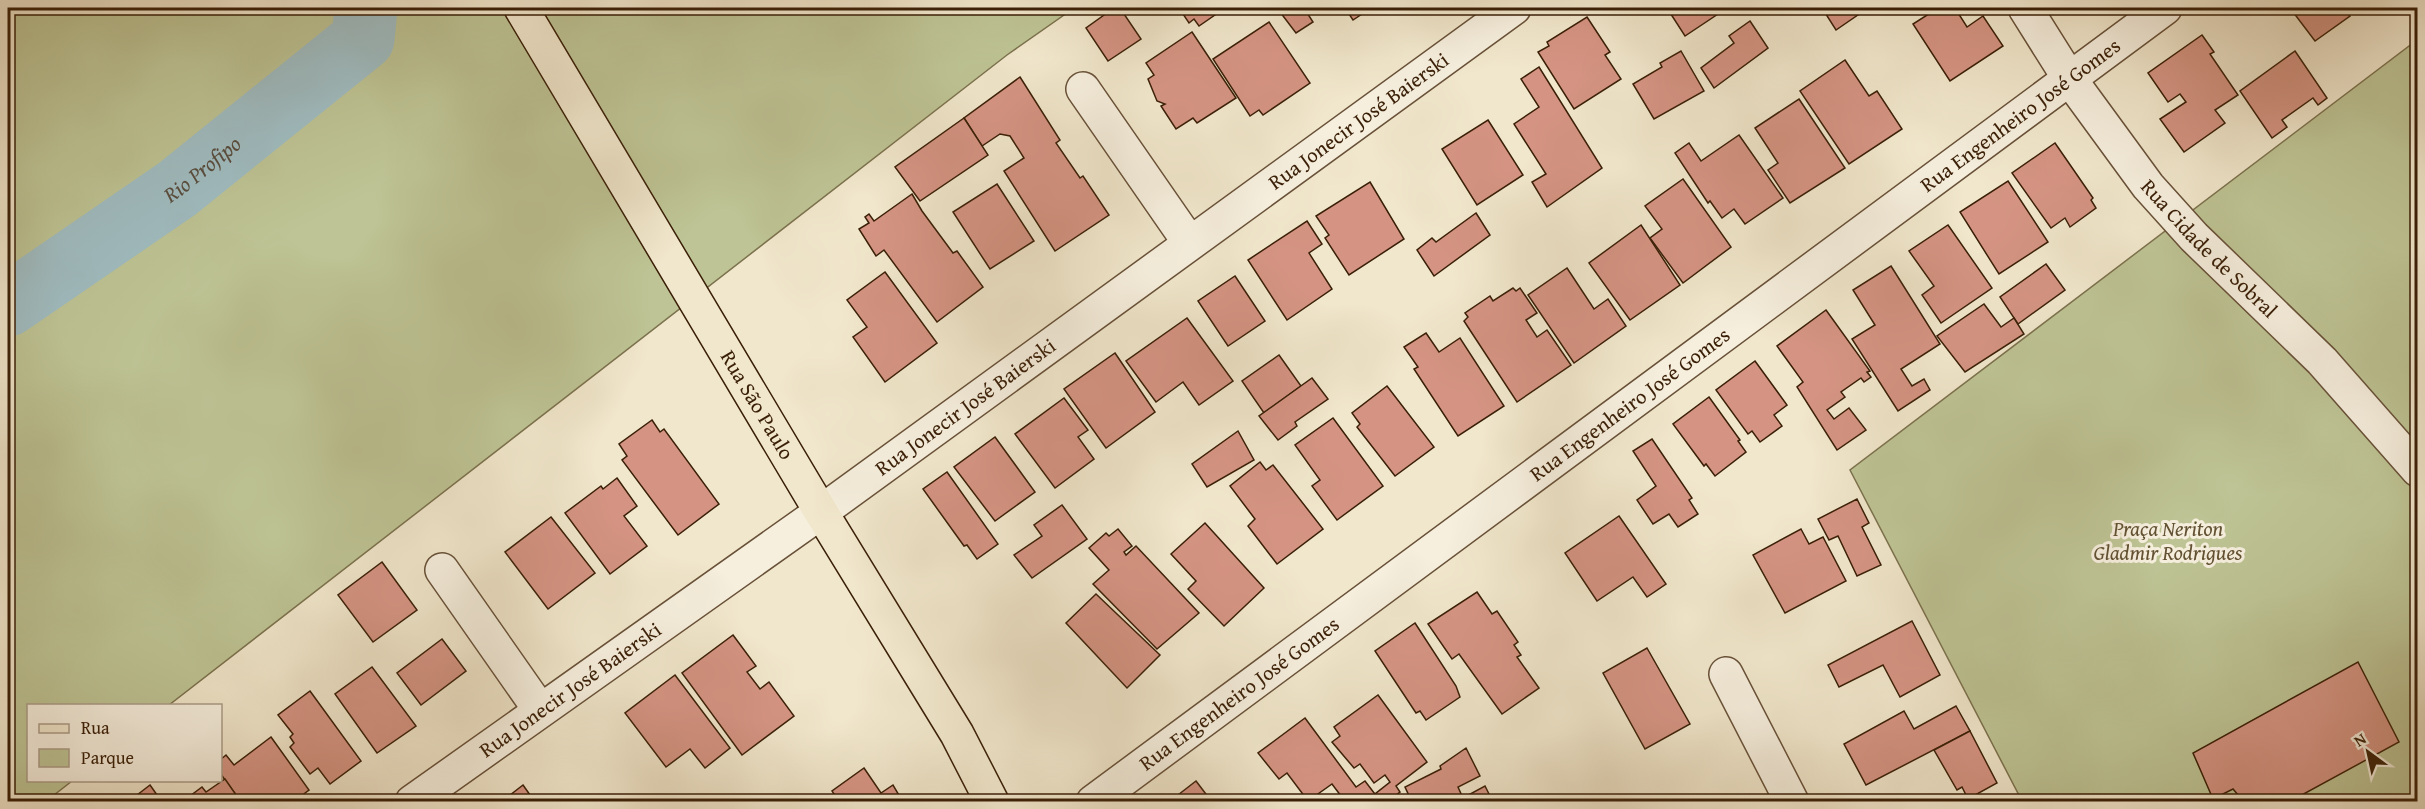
<svg xmlns="http://www.w3.org/2000/svg" width="2425" height="809" font-family="'Gentium Book Plus',serif">
<style>
.green{fill:#bec495;stroke:#7c724e;stroke-width:1.5}
.lines{fill:none;stroke-linecap:round;stroke-linejoin:round}
.river{stroke:#a0bdc2;stroke-width:63}
.building{fill:#d59483;stroke:#3a1f07;stroke-width:1.5}
.street-casing{stroke:#685138;stroke-width:36}
.primary-casing{stroke:#3a1f07;stroke-width:36}
.street{stroke:#f6efde;stroke-width:33}
.primary{stroke:#f1e7cc;stroke-width:33}
.labels{text-anchor:middle;stroke-width:6;stroke-linejoin:round;paint-order:stroke}
.street-label{font-size:21px;fill:#3a1f07;stroke:#f6efde}
.park-label{font-size:21px;font-style:italic;fill:#625132;stroke:#f6efde}
.water-label{font-size:22px;font-style:italic;fill:#594e3f;stroke:#f6efde}
</style>
<rect width="100%" height="100%" fill="#f1e7cc"/>
<filter id="stains"><feTurbulence type="fractalNoise" baseFrequency=".00333" numOctaves="4"/><feColorMatrix values="0 0 0 0 .2 0 0 0 0 .09 0 0 0 0 .02 0 0 0 .5 -.17"/></filter>
<radialGradient id="worn" r=".72"><stop offset=".6" stop-color="#630" stop-opacity="0"/><stop offset="1" stop-color="#630" stop-opacity=".3"/></radialGradient>
<g class="green">
<path d="M8 8H1074L1007 55 169 705 28 706V780L72 781 45 802 8 801Z"/>
<path d="M2417 40V801H2022L1850 470Z"/>
</g>
<g class="lines">
<path class="river" id="s1" d="M8 305 177 189 363 39 366 8"/>
</g>
<g class="building">
<path d="M1114 8H1120L1141 39 1108 61 1086 28Z"/>
<path d="M1179 8H1225L1199 26 1194 19 1189 23Z"/>
<path d="M1277 8H1304L1313 22 1296 33Z"/>
<path d="M1345 8H1371L1353 20Z"/>
<path d="M1662 8H1727L1685 36 1667 8 1664 11Z"/>
<path d="M1822 8H1868L1836 30Z"/>
<path d="M1938 8H1955L1967 27 1983 16 2003 46 1950 81 1913 24Z"/>
<path d="M2290 8H2344L2350 16 2315 41Z"/>
<path d="M1587 17 1610 52 1605 55 1621 79 1574 109 1538 52 1549 46 1547 42Z"/>
<path d="M1750 21 1768 48 1714 88 1701 68 1734 43 1729 36Z"/>
<path d="M1269 22 1310 83 1263 115 1259 110 1250 116 1213 59Z"/>
<path d="M1192 32 1236 98 1197 123 1193 118 1176 129 1161 106 1165 104 1157 101 1148 79 1154 75 1146 63Z"/>
<path d="M2202 35 2214 52 2210 54 2238 95 2215 110 2225 123 2184 152 2160 119 2186 102 2180 94 2168 102 2148 73Z"/>
<path d="M1681 51 1704 91 1654 119 1633 84 1662 67 1660 63Z"/>
<path d="M2295 51 2327 98 2318 105 2313 98 2282 120 2287 127 2272 138 2240 91Z"/>
<path d="M1845 60 1869 96 1877 91 1902 129 1849 164 1800 91Z"/>
<path d="M1539 67 1602 168 1547 207 1532 182 1546 174 1514 124 1539 107 1521 79Z"/>
<path d="M1020 77 1060 140 1056 143 1080 178 1083 176 1109 215 1055 251 1004 171 1024 158 1010 136 1000 134 982 146 964 118Z"/>
<path d="M1799 99 1845 168 1790 203 1768 170 1778 163 1755 128Z"/>
<path d="M964 118 988 155 920 201 895 167Z"/>
<path d="M1488 120 1523 175 1477 205 1442 149Z"/>
<path d="M1739 135 1783 198 1745 224 1734 209 1722 218 1710 201 1708 203 1675 153 1689 143 1701 161Z"/>
<path d="M2055 143 2093 198 2091 200 2096 208 2070 227 2065 218 2051 228 2012 173Z"/>
<path d="M1683 179 1731 247 1683 283 1650 238 1662 229 1645 206Z"/>
<path d="M2008 181 2048 242 1999 274 1960 212Z"/>
<path d="M1370 182 1404 239 1349 275 1325 238 1329 235 1316 216Z"/>
<path d="M997 184 1034 241 990 269 953 212Z"/>
<path d="M912 194 922 211 953 253 957 251 983 287 937 322 884 250 876 256 859 229 869 223 865 217 869 214 874 221Z"/>
<path d="M1476 213 1490 235 1434 276 1417 250 1432 238 1436 242Z"/>
<path d="M1307 221 1322 244 1309 253 1332 289 1287 320 1248 260Z"/>
<path d="M1641 225 1680 285 1630 320 1589 263Z"/>
<path d="M1948 225 1992 288 1941 323 1922 295 1934 286 1909 251Z"/>
<path d="M2046 264 2065 290 2018 324 2000 297Z"/>
<path d="M1891 266 1940 344 1901 369 1912 386 1924 379 1930 390 1898 411 1852 339 1875 325 1853 290Z"/>
<path d="M1567 268 1594 309 1608 299 1626 326 1574 363 1528 295Z"/>
<path d="M885 272 937 343 885 382 853 337 867 327 847 300Z"/>
<path d="M1235 276 1265 321 1228 346 1198 301Z"/>
<path d="M1513 288 1516 291 1520 288 1537 313 1526 320 1537 337 1547 330 1571 365 1517 402 1464 321 1468 317 1465 313 1490 296 1493 301Z"/>
<path d="M1984 304 2001 327 2014 318 2024 334 1965 372 1937 336Z"/>
<path d="M1826 310 1870 371 1867 372 1871 377 1864 382 1861 378 1841 392 1845 397 1827 410 1834 419 1849 408 1866 430 1837 450 1797 387 1803 382 1777 346Z"/>
<path d="M1187 318 1233 381 1199 405 1183 382 1156 402 1126 361Z"/>
<path d="M1426 333 1439 352 1460 338 1504 406 1458 436 1414 369 1418 367 1404 347Z"/>
<path d="M1115 353 1155 412 1106 448 1064 389Z"/>
<path d="M1279 355 1301 386 1264 413 1242 381Z"/>
<path d="M1755 361 1787 405 1774 415 1782 426 1760 442 1752 431 1748 434 1716 390Z"/>
<path d="M1312 378 1328 399 1295 422 1297 426 1278 440 1259 416Z"/>
<path d="M1387 386 1434 447 1395 476 1357 427 1360 424 1352 413Z"/>
<path d="M1709 397 1740 440 1738 441 1746 452 1715 476 1706 464 1704 466 1673 424Z"/>
<path d="M1064 398 1088 430 1078 437 1094 459 1055 488 1015 434Z"/>
<path d="M1333 418 1383 486 1337 520 1312 486 1320 480 1295 445Z"/>
<path d="M652 420 660 432 664 429 719 504 678 535 622 460 627 456 619 444Z"/>
<path d="M1238 431 1254 460 1207 487 1192 464Z"/>
<path d="M995 437 1035 492 995 521 954 467Z"/>
<path d="M1652 439 1692 498 1689 500 1698 514 1678 527 1669 514 1653 524 1637 500 1656 486 1633 451Z"/>
<path d="M1260 462 1266 470 1273 465 1323 529 1277 564 1248 526 1255 519 1230 486Z"/>
<path d="M947 472 998 544 977 559 967 545 964 546 923 489Z"/>
<path d="M617 478 637 506 624 516 647 546 610 574 565 513 601 486 603 489Z"/>
<path d="M1857 499 1869 523 1862 527 1881 565 1857 576 1838 536 1829 540 1818 519Z"/>
<path d="M1062 505 1087 539 1032 578 1014 555 1042 536 1034 525Z"/>
<path d="M1619 516 1666 584 1647 597 1633 577 1597 601 1565 553Z"/>
<path d="M551 517 595 573 548 609 505 552Z"/>
<path d="M1205 523 1264 588 1224 626 1188 589 1196 581 1171 554Z"/>
<path d="M1118 529 1132 546 1124 552 1126 555 1136 546 1199 613 1157 649 1093 584 1109 570 1089 548 1106 533 1109 536Z"/>
<path d="M1801 529 1809 544 1823 537 1846 581 1785 613 1753 555Z"/>
<path d="M382 562 417 610 373 642 338 595Z"/>
<path d="M1477 592 1492 614 1497 611 1518 642 1514 645 1521 655 1517 657 1539 688 1502 714 1459 654 1452 659 1428 624Z"/>
<path d="M1096 594 1160 655 1127 688 1066 623Z"/>
<path d="M1912 621 1940 675 1900 697 1883 665 1839 687 1828 665Z"/>
<path d="M1415 623 1456 686 1460 697 1426 720 1420 711 1416 713 1375 651Z"/>
<path d="M733 635 756 666 747 672 760 689 769 682 794 716 742 755 682 673Z"/>
<path d="M442 639 466 671 421 705 397 673Z"/>
<path d="M1647 648 1690 724 1645 749 1603 673Z"/>
<path d="M2358 662 2399 742 2289 802H2244L2233 789 2213 799 2193 753Z"/>
<path d="M372 667 416 726 377 753 335 694Z"/>
<path d="M675 675 730 748 705 768 690 749 666 767 625 713Z"/>
<path d="M310 691 361 761 330 784 318 768 310 774 290 747 294 743 290 737 293 734 278 715Z"/>
<path d="M1378 695 1427 762 1396 786 1400 792 1387 802H1381L1375 794 1390 782 1385 775 1374 783 1360 764 1354 768 1332 742 1340 736 1334 727Z"/>
<path d="M1956 706 1970 731 1866 785 1844 744 1904 711 1914 729Z"/>
<path d="M1305 718 1356 787 1365 781 1381 802H1334L1341 796 1332 784 1308 801 1287 773 1279 779 1258 753Z"/>
<path d="M1970 731 1997 783 1968 799 1962 787 1957 790 1934 750Z"/>
<path d="M271 737 309 790 293 802H241L220 773V760L226 755 234 765Z"/>
<path d="M1466 748 1480 776 1458 787 1463 798 1485 786 1493 802H1412L1405 787 1441 769 1440 766Z"/>
<path d="M864 768 881 793 893 785 903 802H839L832 791Z"/>
<path d="M225 779 241 802H182L202 787 206 792Z"/>
<path d="M1196 781 1212 802H1169Z"/>
<path d="M150 785 162 802H128Z"/>
<path d="M523 785 535 802H501Z"/>
</g>
<g class="lines">
<g class="street-casing">
<g id="street">
<path id="s2" d="M2025 8 2069 78 2148 186 2194 237 2322 361 2418 470"/>
<path d="M1083 89 1189 242"/>
<path d="M442 570 540 710"/>
<path d="M1726 674 1792 802"/>
<path id="s3" d="M412 802 821 512 1514 8"/>
<path id="s4" d="M1093 802 2165 8"/>
</g>
</g>
<g class="primary-casing">
<g id="primary">
<path id="s5" d="M521 8 821 512 957 734 992 802"/>
</g>
</g>
<use href="#street" class="street"/>
<use href="#primary" class="primary"/>
</g>
<g class="labels">
<g class="street-label">
<text dy="7" stroke="none"><textPath href="#s4" startOffset="1154">Rua Engenheiro José Gomes</textPath></text>
<text dy="7" stroke="none"><textPath href="#s3" startOffset="1166">Rua Jonecir José Baierski</textPath></text>
<text dy="7" stroke="none"><textPath href="#s2" startOffset="304">Rua Cidade de Sobral</textPath></text>
<text dy="7" stroke="none"><textPath href="#s5" startOffset="462">Rua São Paulo</textPath></text>
<text dy="7" stroke="none"><textPath href="#s4" startOffset="668">Rua Engenheiro José Gomes</textPath></text>
<text dy="7" stroke="none"><textPath href="#s3" startOffset="680">Rua Jonecir José Baierski</textPath></text>
<text dy="7" stroke="none"><textPath href="#s3" startOffset="194">Rua Jonecir José Baierski</textPath></text>
<text dy="7" stroke="none"><textPath href="#s4" startOffset="182">Rua Engenheiro José Gomes</textPath></text>
</g>
<g class="park-label">
<text x="2168" y="536">Praça Neriton<tspan x="2168" dy="24">Gladmir Rodrigues</tspan></text>
</g>
<g class="water-label">
<text dy="8" stroke="none"><textPath href="#s1" startOffset="237">Rio Profipo</textPath></text>
</g>
</g>
<rect width="2425" height="809" fill="none" stroke="#f1e7cc" stroke-width="30"/>
<rect x="9" y="9" width="2407" height="791" fill="none" stroke="#3a1f07" stroke-width="3"/>
<rect x="15" y="15" width="2395" height="779" fill="none" stroke="#3a1f07" stroke-width="1.5"/>
<rect x="27" y="704" width="195" height="78" fill="#f6efde" stroke="#ab9c88" stroke-width="1.5"/>
<rect x="39" y="724" width="30" height="9" fill="#f1e7cc" stroke="#ab9c88" stroke-width="1.5"/>
<text x="81" y="734" font-size="18" fill="#3a1f07">Rua</text>
<rect x="39" y="749" width="30" height="18" fill="#bec495" stroke="#ab9c88" stroke-width="1.5"/>
<text x="81" y="764" font-size="18" fill="#3a1f07">Parque</text>
<g transform="translate(2368 752) rotate(327)" stroke="#f6efde" stroke-width="4.5" paint-order="stroke">
<path d="M0-4.5L10 22L0 15L-10 22Z" fill="#3a1f07"/>
<text y="-9" font-size="16" font-weight="bold" text-anchor="middle" fill="#3a1f07">N</text>
</g>
<rect width="100%" height="100%" filter="url(#stains)"/>
<rect width="100%" height="100%" fill="url(#worn)"/>
</svg>
